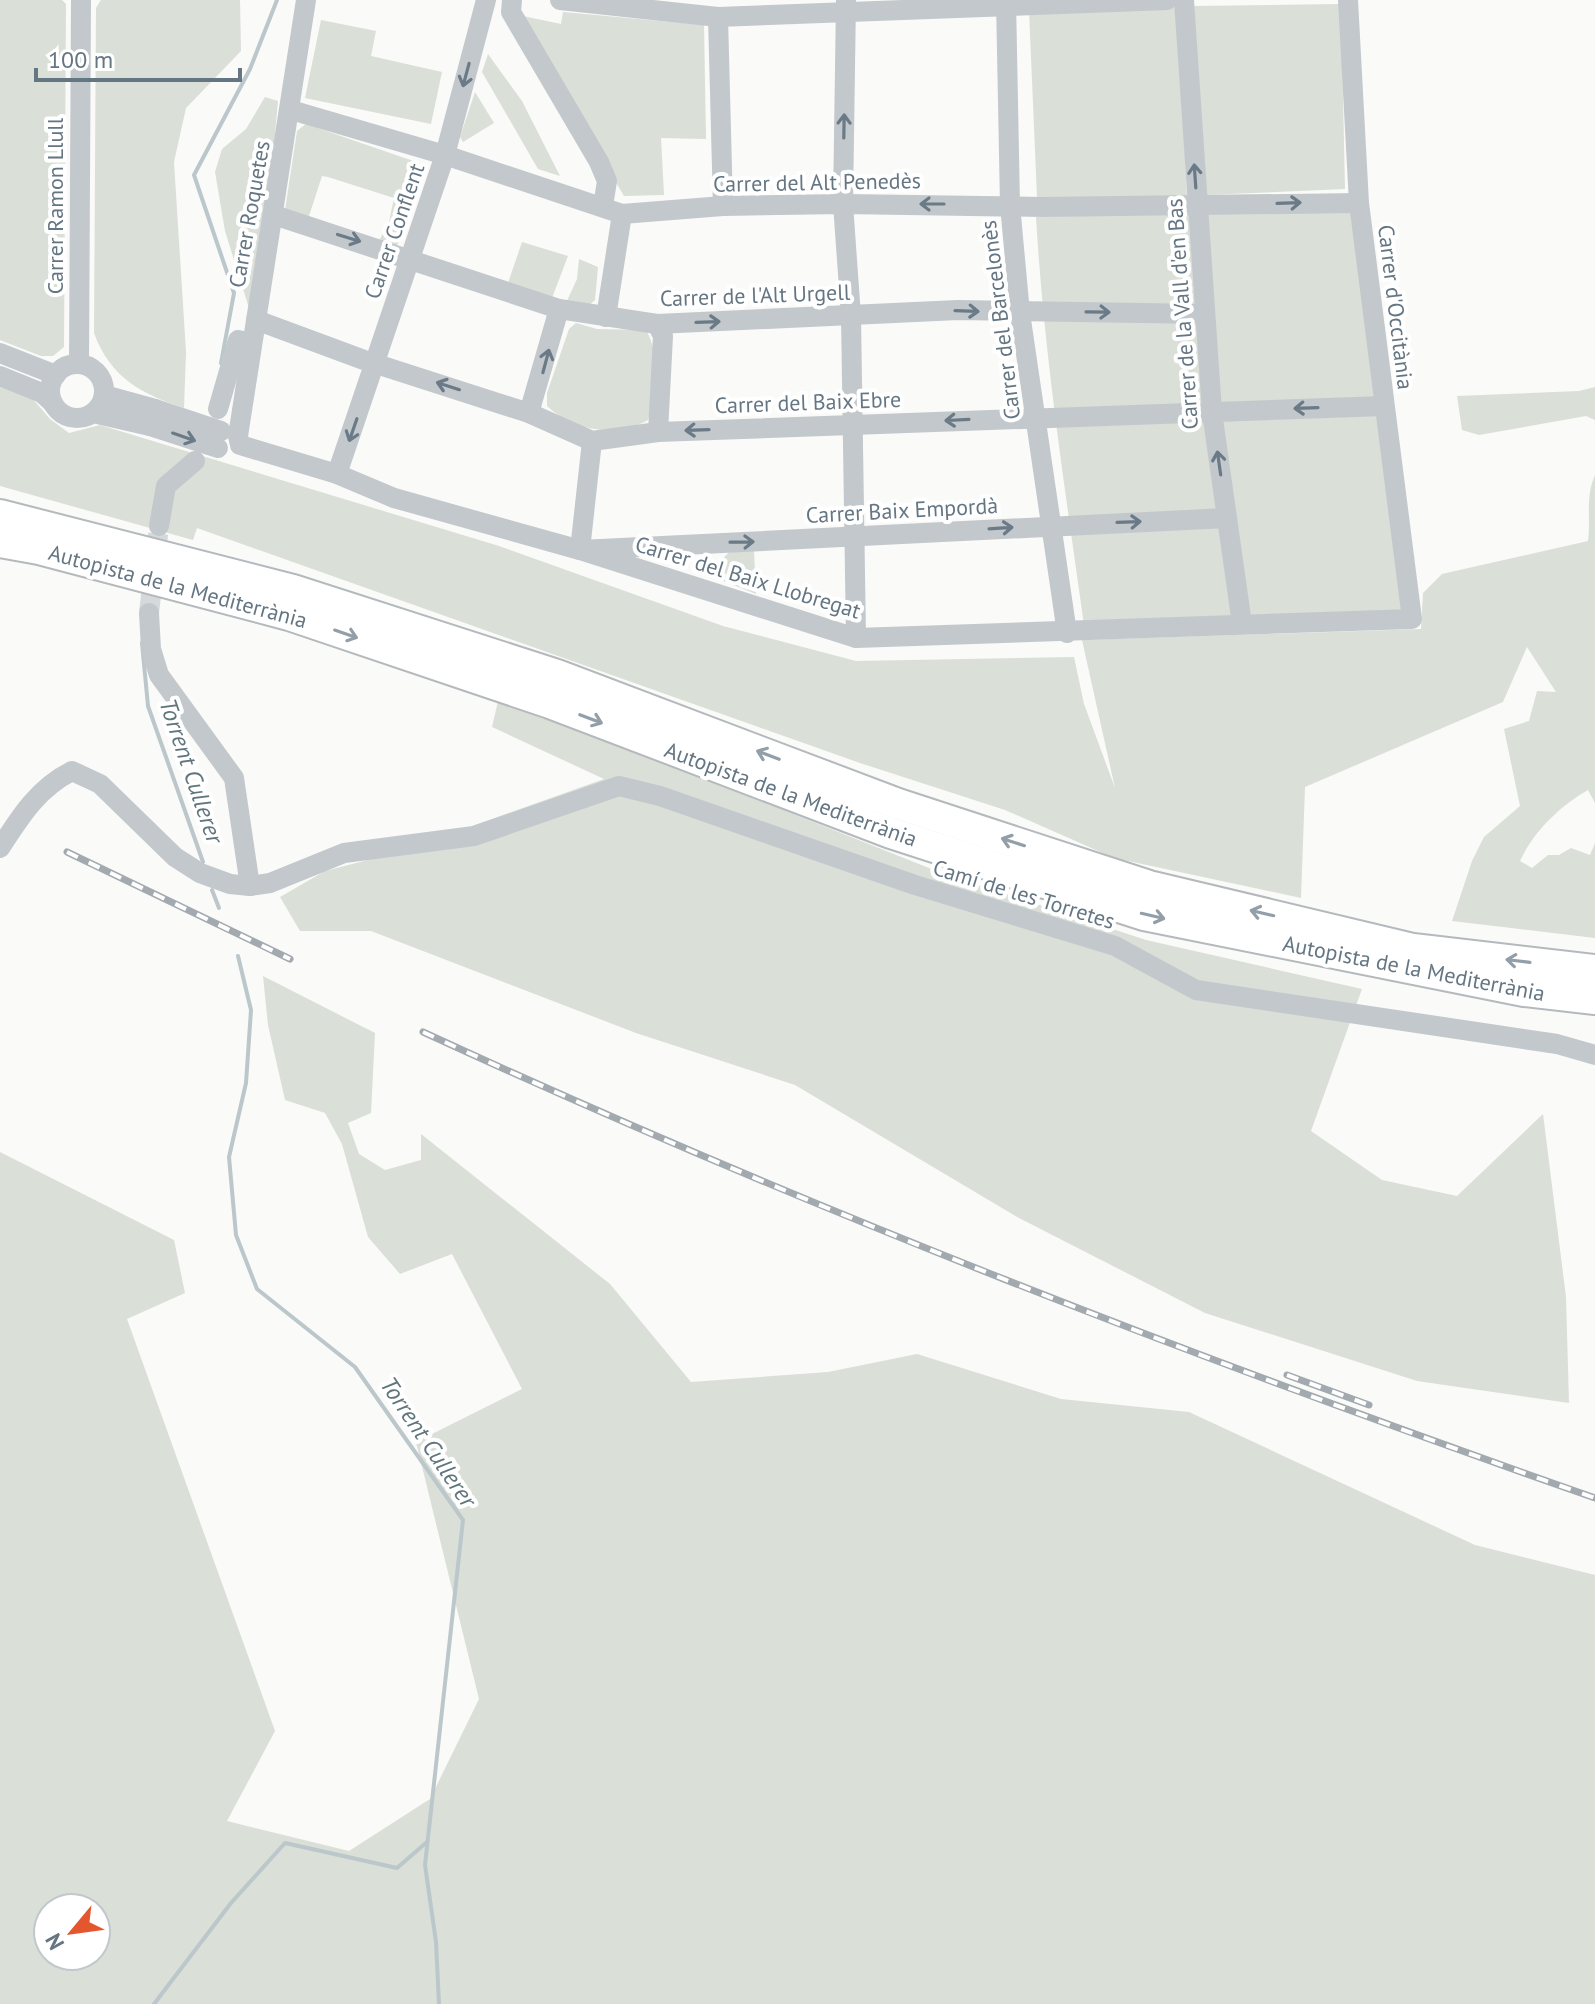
<svg xmlns="http://www.w3.org/2000/svg" width="1595" height="2004" font-family="'PT Sans',sans-serif">
<style>
.green{fill:#dadfd7;fill-rule:evenodd}
.lines{fill:none;stroke-linecap:round;stroke-linejoin:round}
.stream{stroke:#bbc7cb;stroke-width:4}
.minor-tunnel{stroke:#d5d9db;stroke-width:20;stroke-dasharray:20 10;stroke-linecap:butt}
.highway-casing{stroke:#b4b9bd;stroke-width:34}
.minor{stroke:#c3c8cc;stroke-width:20}
.highway{stroke:#fff;stroke-width:30}
.rail-casing{stroke:#a2aab0;stroke-width:7}
.rail{stroke:#fff;stroke-width:4;stroke-dasharray:12;stroke-linecap:butt}
.minor-bridge{stroke:#c3c8cc;stroke-width:20}
.oneway{stroke:#6a7a87}
.oneway2{stroke:#939fa8}
.labels{text-anchor:middle;stroke-width:8;stroke-linejoin:round;paint-order:stroke}
.street-label{font-size:22px;fill:#657683;stroke:#fff}
.water-label{font-size:24px;font-style:italic;fill:#60757c;stroke:#fff}
</style>
<rect width="100%" height="100%" fill="#fafaf8"/>
<g class="green">
<path d="M0 0H62L66 4 64 347 53 356H41L0 340Z"/>
<path d="M101 0H240L241 51 186 108 174 162 186 352 184 408C141 394 110 377 94 333L96 8Z"/>
<path d="M1341 4 1345 189 1206 195 1194 6Z"/>
<path d="M1178 5 1187 197H1037L1029 10Z"/>
<path d="M563 12 704 25 706 139 661 138 664 195 624 196 518 15 561 24Z"/>
<path d="M321 20 376 31 371 56 442 72 431 124 305 98Z"/>
<path d="M488 54 522 101 560 176 538 169 482 72Z"/>
<path d="M475 92 494 123 463 142 460 137Z"/>
<path d="M265 97 278 101 270 187 249 308 225 231 215 172 222 149 246 129Z"/>
<path d="M306 124 422 164 425 171 397 246 379 241 389 222 394 198 328 177 322 176 308 219 285 210 297 131Z"/>
<path d="M1350 206 1404 612 1084 625C1065 489 1044 354 1036 217Z"/>
<path d="M522 242 568 256 552 298 508 283Z"/>
<path d="M579 259 598 267 595 300 587 307 567 301 577 279Z"/>
<path d="M576 323 597 329 646 330C660 353 657 394 648 420 616 438 573 431 547 406V393L569 329Z"/>
<path d="M0 385 32 398 50 419 69 433 100 425 499 546 723 626 856 661 1074 657 1084 704 1115 788 1082 640 1421 629 1423 593 1442 574 1588 541C1591 517 1585 498 1595 475V803L1588 790C1561 805 1533 832 1520 861L1532 868 1548 855H1559L1571 848 1590 855 1595 843V938L1452 921 1472 861 1484 837 1520 806 1504 729 1529 721 1537 691 1556 692 1527 647 1503 702 1305 787 1301 898 1114 858 1005 810 860 763 197 528 193 540 0 486Z"/>
<path d="M1595 387V420L1586 416 1479 435 1462 430 1457 396 1579 391Z"/>
<path d="M731 550H754L756 594 721 580 718 564Z"/>
<path d="M499 697 939 872 1146 940 1362 989 1311 1131 1382 1180 1457 1196 1543 1114 1566 1297 1569 1403 1417 1381 1205 1313 1019 1218 795 1085 636 1033 371 931H300L280 897 325 871 399 852 604 779 492 727Z"/>
<path d="M263 976 375 1033 371 1113 348 1123 359 1154 385 1170 421 1160V1134L610 1284 691 1382 828 1372 917 1354 1061 1399 1189 1412 1475 1545 1595 1575V2004H0V1152L174 1240 185 1293 127 1319 275 1731 227 1821 349 1851 430 1799 479 1699 416 1442 522 1389 452 1254 400 1274 368 1237 342 1144 325 1113 285 1100 268 1025ZM48 1908H96V1956H48Z"/>
</g>
<g class="lines">
<g class="stream">
<path d="M221 363 234 293 194 175 250 69 277 0"/>
<path d="M151 608 155 597"/>
<path d="M142 643 148 706 203 862"/>
<path d="M212 890 219 908"/>
<path d="M238 956 251 1010 246 1083 229 1157 236 1235 257 1289 355 1367 463 1520 425 1865 436 1942 439 2004"/>
<path d="M154 2004 231 1903 285 1843 397 1868 427 1842"/>
</g>
<path class="minor-tunnel" d="M149 613 159 526"/>
<g class="highway-casing">
<g id="highway">
<path d="M0 515 293 590 557 675 898 804 1149 886 1413 949 1595 970"/>
<path d="M0 542 39 549 289 615 550 703 891 833 1144 915 1524 991 1595 999"/>
</g>
</g>
<g class="minor">
<path d="M306 0 238 436 240 445 337 474 394 498 580 550 856 638 1412 619 1359 203 1348 0"/>
<path d="M512 0 511 12 599 162 607 181 603 206"/>
<path d="M560 0 718 17 1167 0"/>
<path d="M846 0 843 204 851 316 856 638"/>
<path d="M1006 0 1010 205 1020 313 1067 633"/>
<path d="M1184 0 1212 412 1242 624"/>
<path d="M718 17 723 206"/>
<path d="M291 110 445 155 622 214 723 206 843 204 1043 207 1359 203"/>
<path d="M274 215 559 309 657 324 958 310 1205 314"/>
<path d="M606 317 622 214"/>
<path d="M256 320 364 360 529 413 592 441 658 432 1384 406"/>
<path d="M657 324 663 336 658 432"/>
<path d="M0 353 56 375"/>
<path d="M79 364 81 0"/>
<circle cx="77" cy="391" r="27"/>
<path d="M0 376 42 393 53 403"/>
<path d="M104 395 155 409"/>
<path d="M218 409 238 340 252 343"/>
<path d="M93 413 150 426"/>
<path d="M529 413 559 309"/>
<path d="M592 441 580 550 1227 518"/>
<path d="M337 474 445 155 486 0"/>
<path d="M159 526 166 486 195 461"/>
<path d="M149 613 151 649 159 675 234 778 250 886"/>
<path d="M0 848C20 817 38 788 72 771L100 784 175 857 200 873 230 884 250 886 270 883 344 853 474 836 619 786 660 796 915 885 1115 946 1196 990 1557 1044 1595 1055"/>
</g>
<use href="#highway" class="highway"/>
<g class="rail-casing">
<g id="rail">
<path d="M67 852 290 959"/>
<path d="M423 1032C805 1208 1198 1359 1595 1498"/>
<path d="M1287 1375 1369 1405"/>
</g>
</g>
<use href="#rail" class="rail"/>
<g class="minor-bridge">
<path d="M155 409 221 431"/>
<path d="M150 426 218 448"/>
</g>
</g>
<defs><path id="oneway-shaft" d="M-6 0H5M1.5-3L5.5 0L1.5 3" fill="none" stroke-width="1.6" stroke-linecap="round" stroke-linejoin="round" transform="scale(2)"/></defs>
<g class="oneway">
<use href="#oneway-shaft" transform="translate(466 75) rotate(105)"/>
<use href="#oneway-shaft" transform="translate(844 126) rotate(-89)"/>
<use href="#oneway-shaft" transform="translate(1195 176) rotate(-94)"/>
<use href="#oneway-shaft" transform="translate(1289 203) rotate(-2)"/>
<use href="#oneway-shaft" transform="translate(932 204) rotate(-180)"/>
<use href="#oneway-shaft" transform="translate(349 238) rotate(17)"/>
<use href="#oneway-shaft" transform="translate(967 311) rotate(2)"/>
<use href="#oneway-shaft" transform="translate(1098 312) rotate(1)"/>
<use href="#oneway-shaft" transform="translate(708 322) rotate(-2)"/>
<use href="#oneway-shaft" transform="translate(546 361) rotate(-75)"/>
<use href="#oneway-shaft" transform="translate(448 386) rotate(-162)"/>
<use href="#oneway-shaft" transform="translate(1306 408) rotate(178)"/>
<use href="#oneway-shaft" transform="translate(957 420) rotate(177)"/>
<use href="#oneway-shaft" transform="translate(353 430) rotate(109)"/>
<use href="#oneway-shaft" transform="translate(697 430) rotate(178)"/>
<use href="#oneway-shaft" transform="translate(184 437) rotate(19)"/>
<use href="#oneway-shaft" transform="translate(1219 463) rotate(-98)"/>
<use href="#oneway-shaft" transform="translate(1129 522) rotate(-2)"/>
<use href="#oneway-shaft" transform="translate(1001 528) rotate(-4)"/>
<use href="#oneway-shaft" transform="translate(742 542) rotate(-1)"/>
</g>
<g class="oneway2">
<use href="#oneway-shaft" transform="translate(346 634) rotate(19)"/>
<use href="#oneway-shaft" transform="translate(591 719) rotate(21)"/>
<use href="#oneway-shaft" transform="translate(768 755) rotate(-159)"/>
<use href="#oneway-shaft" transform="translate(1013 842) rotate(-162)"/>
<use href="#oneway-shaft" transform="translate(1262 913) rotate(-167)"/>
<use href="#oneway-shaft" transform="translate(1153 916) rotate(13)"/>
<use href="#oneway-shaft" transform="translate(1518 961) rotate(-173)"/>
</g>
<g class="labels">
<g class="street-label">
<text transform="translate(817 182) rotate(-1)" y="8">Carrer del Alt Penedès</text>
<text transform="translate(55 206) rotate(-90)" y="8">Carrer Ramon Llull</text>
<text transform="translate(249 214) rotate(-80)" y="8">Carrer Roquetes</text>
<text transform="translate(394 231) rotate(-71)" y="8">Carrer Conflent</text>
<text transform="translate(755 295) rotate(-2)" y="8">Carrer de l'Alt Urgell</text>
<text transform="translate(1396 307) rotate(83)" y="8">Carrer d'Occitània</text>
<text transform="translate(1182 314) rotate(-94)" y="8">Carrer de la Vall d'en Bas</text>
<text transform="translate(1000 320) rotate(-97)" y="8">Carrer del Barcelonès</text>
<text transform="translate(808 402) rotate(-2)" y="8">Carrer del Baix Ebre</text>
<text transform="translate(902 510) rotate(-3)" y="8">Carrer Baix Empordà</text>
<text transform="translate(748 577) rotate(17)" y="8">Carrer del Baix Llobregat</text>
<text transform="translate(178 586) rotate(15)" y="8">Autopista de la Mediterrània</text>
<text transform="translate(791 794) rotate(20)" y="8">Autopista de la Mediterrània</text>
<text transform="translate(1024 894) rotate(17)" y="8">Camí de les Torretes</text>
<text transform="translate(1414 968) rotate(11)" y="8">Autopista de la Mediterrània</text>
</g>
<g class="water-label">
<text transform="translate(191 771) rotate(71)" y="8">Torrent Cullerer</text>
<text transform="translate(428 1442) rotate(56)" y="8">Torrent Cullerer</text>
</g>
</g>
<g transform="translate(72 1932) rotate(241)"><circle r="38" fill="#ffffff" stroke="#c1c8cd" stroke-width="2"/>
<path d="M0-6L14 30L0 20L-14 30Z" fill="#e4572e"/>
<text y="-12" font-size="22" font-weight="bold" text-anchor="middle" fill="#657683">N</text>
</g>
<path d="M36 68v12h204v-12" fill="none" stroke="#657683" stroke-width="4"/>
<text x="48" y="68" font-size="24" fill="#657683" stroke="#ffffff" stroke-width="6" paint-order="stroke">100 m</text>
</svg>
